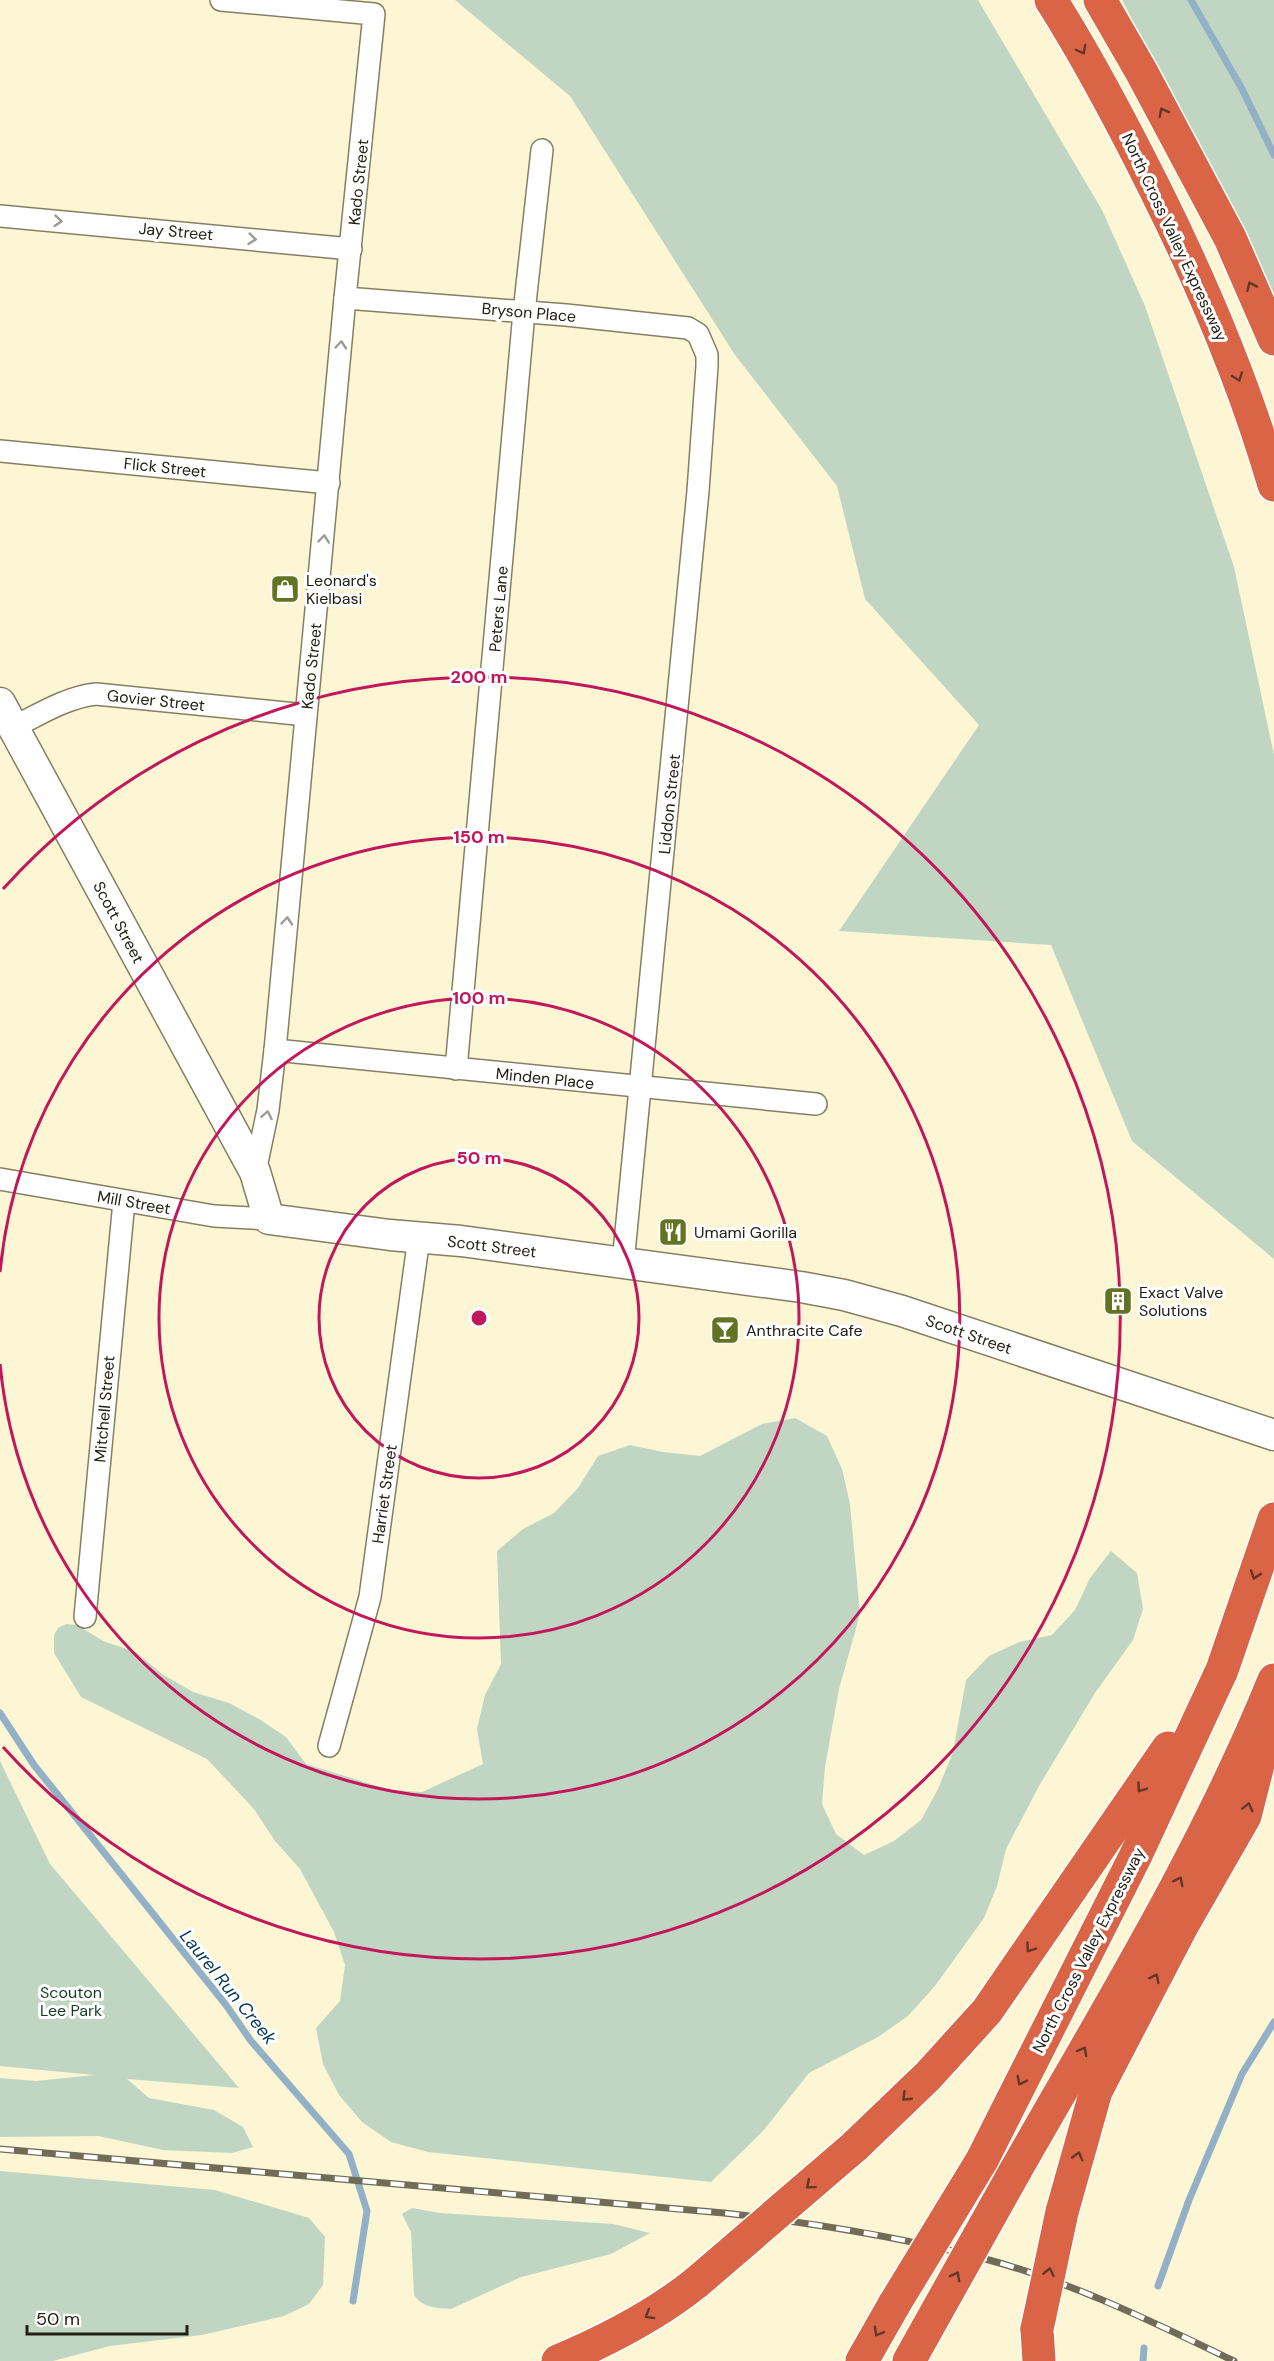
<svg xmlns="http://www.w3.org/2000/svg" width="1274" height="2361" font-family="'DM Sans',sans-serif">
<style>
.green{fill:#c0d6c3}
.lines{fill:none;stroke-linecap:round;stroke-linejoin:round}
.stream{stroke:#93b1c6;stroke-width:7}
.street-casing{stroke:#857f62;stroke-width:24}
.secondary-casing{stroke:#857f62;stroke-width:33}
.highway-casing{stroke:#fff;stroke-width:36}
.street{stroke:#fff;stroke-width:21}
.secondary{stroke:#fff;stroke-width:30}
.highway{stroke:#da6446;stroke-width:33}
.rail-casing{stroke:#706c58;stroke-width:7}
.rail{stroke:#fff;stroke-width:4.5;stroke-dasharray:14;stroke-linecap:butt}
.highway-bridge-casing{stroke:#fff;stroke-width:36;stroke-linecap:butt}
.highway-bridge{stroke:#da6446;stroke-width:33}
.oneway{stroke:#633826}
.oneway2{stroke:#9c9b95}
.ring{fill:none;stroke:#c2185b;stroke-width:3}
.labels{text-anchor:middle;stroke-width:6;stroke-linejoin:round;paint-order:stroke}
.street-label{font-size:16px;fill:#232014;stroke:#fff}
.poi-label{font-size:16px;fill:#232014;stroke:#fff;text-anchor:start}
.park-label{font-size:16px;fill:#113f1f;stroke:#fff}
.water-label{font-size:18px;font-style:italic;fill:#003755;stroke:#fff}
.centre{fill:#c2185b;stroke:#fff;stroke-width:3}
.ring-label{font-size:18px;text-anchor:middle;font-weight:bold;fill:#c2185b;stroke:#fff;stroke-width:6;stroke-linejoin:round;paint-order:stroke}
</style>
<rect width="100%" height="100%" fill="#fcf6d5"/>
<g class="green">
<path d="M455 0H978L1102 210 1145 306 1234 567 1274 755V1259L1132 1141 1051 945 839 931 979 725 865 599 837 486 735 355 570 96Z"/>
<path d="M1122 0H1274V311L1164 82Z"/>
<path d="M795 1418 827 1436 842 1469 850 1504 860 1614 839 1689 825 1767 822 1804 836 1834 864 1855 894 1841 921 1820 938 1789 953 1752 966 1680 989 1656 1019 1642 1052 1635 1075 1610 1090 1578 1111 1551 1137 1573 1143 1609 1133 1640 1095 1693 1039 1786 1006 1849 997 1886 984 1918 935 1986 908 2016 878 2037 809 2073 763 2131 711 2182 428 2152 391 2142 362 2122 339 2095 323 2064 316 2028 340 2001 345 1965 334 1932 300 1869 275 1841 254 1809 207 1759 81 1697 54 1653V1635L58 1628 66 1624 77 1625 103 1641 136 1652 162 1674 193 1692 229 1703 259 1719 286 1737 306 1764 390 1790 422 1792 483 1764 477 1729 485 1695 501 1664 497 1551 523 1529 554 1513 578 1488 598 1456 630 1445 663 1452 700 1456 762 1424Z"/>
<path d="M0 1761 50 1864 239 2088 127 2079 149 2098 214 2110 243 2127 253 2147 232 2153 163 2150 98 2136 0 2137V2078L36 2081 94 2075 0 2066Z"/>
<path d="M0 2171 215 2190 309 2218 325 2237 323 2285 309 2304 284 2316 202 2335 110 2346 53 2361H0Z"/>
<path d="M412 2208 440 2213 613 2224 650 2233 611 2254 521 2277 451 2309C436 2308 423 2308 414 2295L411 2232 402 2214Z"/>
</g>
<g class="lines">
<g class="stream">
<path d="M1191 0 1242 89 1274 155"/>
<path d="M0 1713 34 1765 226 2005 251 2041 349 2154 367 2211 353 2301"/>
<path d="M1158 2286 1189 2200 1242 2074 1274 2022"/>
<path d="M1143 2361 1144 2348"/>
</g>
<g class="street-casing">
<g id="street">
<path d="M221 0 374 14 345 298 275 1050 268 1110 255 1172"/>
<path d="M0 216 351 249"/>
<path d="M345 298 566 315 688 328 698 334 707 355V366L698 491 623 1263"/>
<path d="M0 451 329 483"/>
<path d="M14 727C40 714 67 697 96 694L306 715"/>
<path d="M275 1050 816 1104"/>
<path d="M456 1069 524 312 542 150"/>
<path d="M0 1179 214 1216 269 1219"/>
<path d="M85 1617 124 1201"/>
<path d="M329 1746 370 1597 419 1237"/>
</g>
</g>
<g class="secondary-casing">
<path id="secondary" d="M0 703 255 1172 269 1219 390 1235 461 1241 801 1287 844 1295 902 1311 1274 1435"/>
</g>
<g class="highway-casing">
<g id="highway">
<path d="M1051 0C1089 60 1122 123 1154 187 1202 283 1244 382 1274 485"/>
<path d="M1100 0 1141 71 1230 238 1274 339"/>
<path d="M854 2147 928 2076 987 2011 1168 1748"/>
<path d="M982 2160 1136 1855 1222 1670 1274 1519"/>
<path d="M1013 2175C1105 2013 1204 1853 1274 1680"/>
<path d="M1062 2212 1096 2091 1182 1926 1245 1816 1265 1737"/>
<path d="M1037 2329 1039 2361"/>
<path d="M558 2361C608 2340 655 2316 697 2282"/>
<path d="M862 2361 895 2303"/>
<path d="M909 2361 928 2327"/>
</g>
</g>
<use href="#street" class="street"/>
<use href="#secondary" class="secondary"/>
<use href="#highway" class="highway"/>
<g class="rail-casing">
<path id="rail" d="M0 2149 724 2213C814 2223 901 2237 989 2260 1074 2283 1155 2323 1234 2361"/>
</g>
<use href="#rail" class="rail"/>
<g class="highway-bridge-casing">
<g id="highway-bridge">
<path d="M697 2282 854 2147"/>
<path d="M895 2303 982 2160"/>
<path d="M928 2327 1013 2175"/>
<path d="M1037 2329 1062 2212"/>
</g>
</g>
<use href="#highway-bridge" class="highway-bridge"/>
</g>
<defs><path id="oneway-chevron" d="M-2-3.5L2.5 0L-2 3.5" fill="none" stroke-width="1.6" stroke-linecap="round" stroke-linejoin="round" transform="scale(1.5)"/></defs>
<g class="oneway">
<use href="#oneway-chevron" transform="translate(1082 50) rotate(62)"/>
<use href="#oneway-chevron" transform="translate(1163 112) rotate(-118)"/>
<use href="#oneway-chevron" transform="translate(1251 286) rotate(-114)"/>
<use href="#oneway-chevron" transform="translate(1238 377) rotate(70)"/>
<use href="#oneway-chevron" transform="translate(1255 1575) rotate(109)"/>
<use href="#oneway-chevron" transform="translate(1141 1788) rotate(125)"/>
<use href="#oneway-chevron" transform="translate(1248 1807) rotate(-76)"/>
<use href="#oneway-chevron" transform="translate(1179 1881) rotate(-63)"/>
<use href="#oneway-chevron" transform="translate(1030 1948) rotate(125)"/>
<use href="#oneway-chevron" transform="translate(1155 1978) rotate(-63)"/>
<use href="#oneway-chevron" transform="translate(1083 2051) rotate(-61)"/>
<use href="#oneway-chevron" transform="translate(1021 2081) rotate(117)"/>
<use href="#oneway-chevron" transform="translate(906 2097) rotate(136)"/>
<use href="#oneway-chevron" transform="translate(1078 2156) rotate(-74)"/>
<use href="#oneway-chevron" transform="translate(810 2185) rotate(140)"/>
<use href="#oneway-chevron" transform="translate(1049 2272) rotate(-78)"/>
<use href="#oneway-chevron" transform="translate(956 2276) rotate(-61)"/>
<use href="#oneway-chevron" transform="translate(649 2315) rotate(149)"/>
<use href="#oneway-chevron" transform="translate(878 2332) rotate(120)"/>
</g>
<g class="oneway2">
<use href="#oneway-chevron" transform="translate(58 221) rotate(5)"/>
<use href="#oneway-chevron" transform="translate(252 239) rotate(6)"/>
<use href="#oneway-chevron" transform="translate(341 345) rotate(-85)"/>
<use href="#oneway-chevron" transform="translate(324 539) rotate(-84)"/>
<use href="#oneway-chevron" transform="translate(287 921) rotate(-85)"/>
<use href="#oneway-chevron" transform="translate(267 1115) rotate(-79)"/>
</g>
<g class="ring">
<circle cx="479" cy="1318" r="160"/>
<circle cx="479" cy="1318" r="320"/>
<path d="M0 1272A481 481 0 1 1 0 1364"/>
<path d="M3 889A641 641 0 1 1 3 1747"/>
</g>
<defs>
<g id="shop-square" transform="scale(1.5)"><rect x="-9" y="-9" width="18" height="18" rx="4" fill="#627423" stroke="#fff"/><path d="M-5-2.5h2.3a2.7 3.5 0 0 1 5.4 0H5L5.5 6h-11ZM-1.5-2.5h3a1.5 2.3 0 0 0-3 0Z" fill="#fff"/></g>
<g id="restaurant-square" transform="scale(1.5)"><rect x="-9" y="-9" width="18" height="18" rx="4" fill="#627423" stroke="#fff"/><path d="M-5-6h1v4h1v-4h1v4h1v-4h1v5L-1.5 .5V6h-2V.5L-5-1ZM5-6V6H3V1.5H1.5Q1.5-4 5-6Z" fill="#fff"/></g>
<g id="building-square" transform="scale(1.5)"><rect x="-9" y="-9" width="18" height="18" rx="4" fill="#627423" stroke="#fff"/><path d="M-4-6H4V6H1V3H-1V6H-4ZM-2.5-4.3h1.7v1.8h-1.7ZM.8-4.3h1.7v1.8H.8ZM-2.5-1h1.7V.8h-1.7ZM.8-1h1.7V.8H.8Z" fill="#fff"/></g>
<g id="bar-square" transform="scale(1.5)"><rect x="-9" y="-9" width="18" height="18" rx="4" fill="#627423" stroke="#fff"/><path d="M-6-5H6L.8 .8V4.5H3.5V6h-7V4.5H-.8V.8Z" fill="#fff"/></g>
</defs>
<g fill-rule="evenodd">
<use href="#shop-square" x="285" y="589"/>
<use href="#restaurant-square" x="673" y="1232"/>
<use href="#building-square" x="1118" y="1301"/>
<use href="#bar-square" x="725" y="1330"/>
</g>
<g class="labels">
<g class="street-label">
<text transform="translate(358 182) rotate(-84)" y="6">Kado Street</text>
<text transform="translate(176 231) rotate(5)" y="6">Jay Street</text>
<text transform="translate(1175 237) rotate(65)" y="6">North Cross Valley Expressway</text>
<text transform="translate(529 312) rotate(5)" y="6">Bryson Place</text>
<text transform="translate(165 467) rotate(6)" y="6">Flick Street</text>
<text transform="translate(498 609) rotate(-85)" y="6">Peters Lane</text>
<text transform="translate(311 666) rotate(-84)" y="6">Kado Street</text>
<text transform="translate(156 700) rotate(6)" y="6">Govier Street</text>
<text transform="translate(669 804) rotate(-84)" y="6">Liddon Street</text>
<text transform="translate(119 922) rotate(62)" y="6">Scott Street</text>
<text transform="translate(545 1078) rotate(6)" y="6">Minden Place</text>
<text transform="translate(134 1202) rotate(10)" y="6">Mill Street</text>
<text transform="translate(492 1246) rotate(7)" y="6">Scott Street</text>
<text transform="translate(969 1334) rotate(19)" y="6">Scott Street</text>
<text transform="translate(104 1409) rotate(-85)" y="6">Mitchell Street</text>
<text transform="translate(384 1494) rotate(-82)" y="6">Harriet Street</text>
<text transform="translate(1088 1950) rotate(-63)" y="6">North Cross Valley Expressway</text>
</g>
<g class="poi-label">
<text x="306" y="586">Leonard's<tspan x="306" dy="18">Kielbasi</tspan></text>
<text x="694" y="1238">Umami Gorilla</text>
<text x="1139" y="1298">Exact Valve<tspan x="1139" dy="18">Solutions</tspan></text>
<text x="746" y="1336">Anthracite Cafe</text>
</g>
<g class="park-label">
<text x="71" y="1998">Scouton<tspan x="71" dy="18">Lee Park</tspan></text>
</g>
<g class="water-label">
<text transform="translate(228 1987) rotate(51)" y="6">Laurel Run Creek</text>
</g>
</g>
<circle cx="479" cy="1318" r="9" class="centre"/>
<g class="ring-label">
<text x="479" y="683">200 m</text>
<text x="479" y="843">150 m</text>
<text x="479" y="1004">100 m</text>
<text x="479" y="1164">50 m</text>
</g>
<path d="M27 2325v9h160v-9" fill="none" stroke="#232014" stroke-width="3"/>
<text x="36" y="2325" font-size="18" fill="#232014" stroke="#ffffff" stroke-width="4.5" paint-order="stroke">50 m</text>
</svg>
